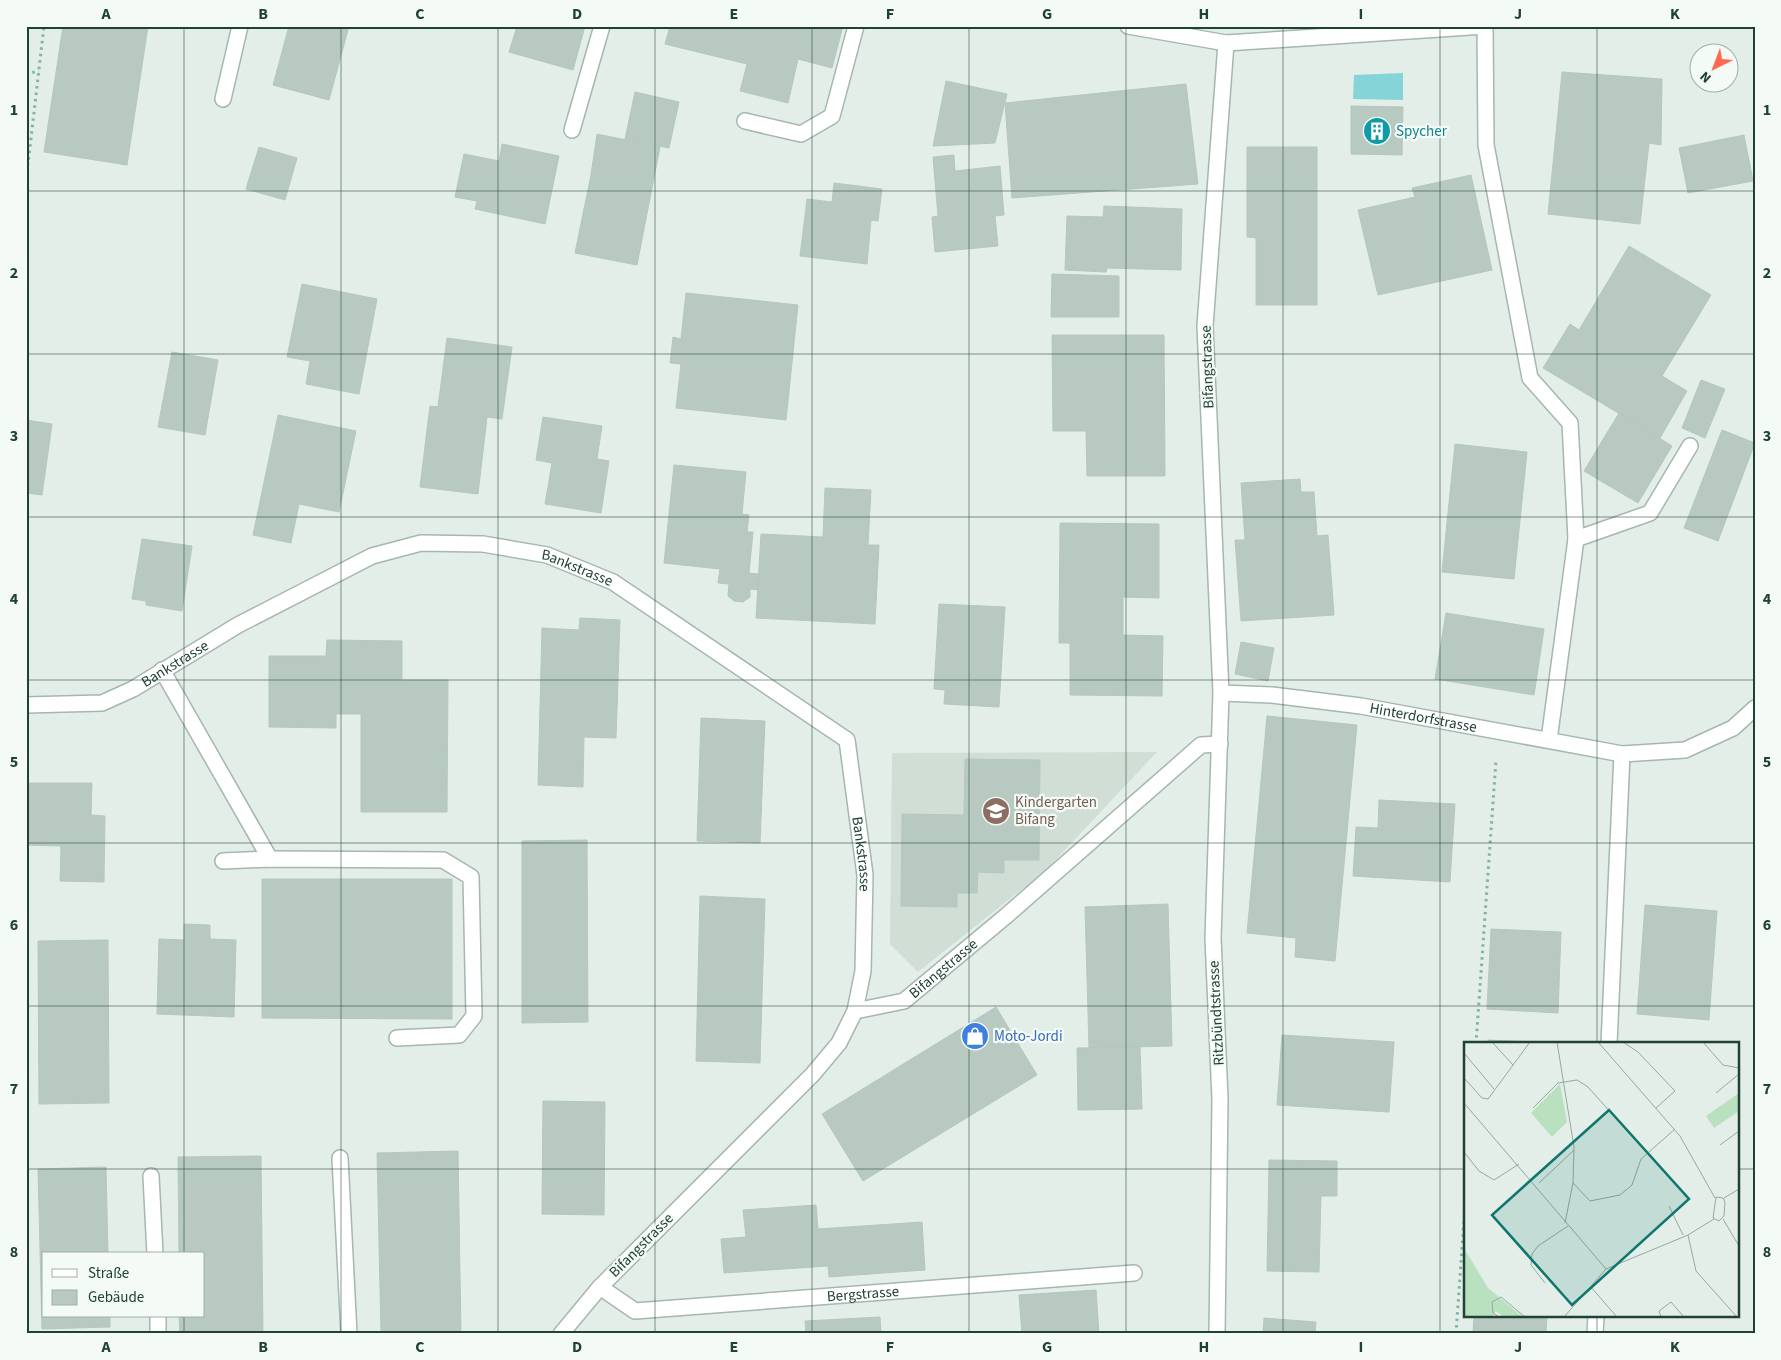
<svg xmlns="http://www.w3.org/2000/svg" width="1781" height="1360" font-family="'Source Sans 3',sans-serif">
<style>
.built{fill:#d0ded6}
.water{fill:#85d4d8}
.building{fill:#b7c9c0;stroke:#b4c8be}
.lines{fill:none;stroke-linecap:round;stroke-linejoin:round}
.minor-casing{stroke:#a5b7af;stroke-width:18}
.path{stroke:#80b59f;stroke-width:3;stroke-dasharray:2.5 4;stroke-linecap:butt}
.minor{stroke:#fff;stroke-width:15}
.grid{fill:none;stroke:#204135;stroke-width:1;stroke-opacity:0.55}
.labels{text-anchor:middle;stroke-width:4.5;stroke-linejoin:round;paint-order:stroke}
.culture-label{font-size:15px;fill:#0d838f;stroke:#f4faf6;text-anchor:start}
.street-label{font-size:15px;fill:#204135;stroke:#f4faf6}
.education-label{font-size:15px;fill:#785e54;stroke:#f4faf6;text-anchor:start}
.shop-label{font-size:15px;fill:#366cbe;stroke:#f4faf6;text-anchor:start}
.inset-road{fill:none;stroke:#95a9a0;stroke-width:1}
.view{fill:#0f766e;fill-opacity:0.15;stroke:#0f766e;stroke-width:2.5}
.inset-edge{fill:none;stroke:#204135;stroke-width:2.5}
.neatline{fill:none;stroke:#204135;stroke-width:2}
.grid-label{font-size:16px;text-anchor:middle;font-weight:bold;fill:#204135}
</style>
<rect width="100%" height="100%" fill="#e3eee8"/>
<path class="built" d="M1157 752 1046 870 918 972 890 944 892 753Z"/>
<path class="water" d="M1403 73V100L1353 99 1354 75Z"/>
<g class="building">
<path d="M63 26H148L127 165 44 152Z"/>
<path d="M289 26H349L329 100 273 85Z"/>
<path d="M517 26H585L573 70 509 52Z"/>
<path d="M670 26H843L832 68 798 59 788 103 740 91 747 64 665 44Z"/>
<path d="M1562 72 1662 79 1661 145 1649 143 1640 224 1548 214Z"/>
<path d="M946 81 1007 94 995 143 933 146Z"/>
<path d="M1186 84 1198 184 1012 198 1005 103Z"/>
<path d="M635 92 679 102 669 148 625 139Z"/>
<path d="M1351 106 1403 107 1402 155 1351 154Z"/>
<path d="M597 134 660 147 637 265 575 253 591 175Z"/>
<path d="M1744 135 1753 181 1688 193 1679 148Z"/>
<path d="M502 144 559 156 545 224 475 209 477 201 455 197 464 154 499 161Z"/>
<path d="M259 147 297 158 285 200 246 189Z"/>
<path d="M1247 147H1317V305H1256V238L1247 237Z"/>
<path d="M954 155 955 171 1000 166 1004 215 995 216 998 246 935 252 932 217 938 216 933 157Z"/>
<path d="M1471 175 1492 270 1378 295 1358 210 1415 197 1412 188Z"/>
<path d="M834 183 882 189 878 221 871 220 867 264 800 256 807 199 832 202Z"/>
<path d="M1104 206 1182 209 1181 270 1107 268 1106 272 1065 270 1067 216 1103 217Z"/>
<path d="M1629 246 1711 295 1662 376 1687 391 1660 438 1543 368 1570 324 1579 330Z"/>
<path d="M1052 274 1119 276V317H1051Z"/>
<path d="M302 284 377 299 359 394 306 384 310 361 287 357Z"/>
<path d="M686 293 798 305 786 420 676 408 681 364 670 363 673 337 681 339Z"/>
<path d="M1052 335H1164L1165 476H1087L1086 431H1053Z"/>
<path d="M447 338 512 347 502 419 487 417 478 494 420 487 430 406 438 407Z"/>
<path d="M172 352 218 360 205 435 158 427Z"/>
<path d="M1701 380 1725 389 1705 438 1682 428Z"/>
<path d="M1619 413 1672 446 1638 503 1584 471Z"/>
<path d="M278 415 356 431 339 512 299 504 291 543 253 535Z"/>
<path d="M543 417 602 426 597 459 609 461 601 513 545 504 552 463 536 460Z"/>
<path d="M26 420 52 424 42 495 26 493Z"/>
<path d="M1722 430 1755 443 1718 541 1684 528Z"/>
<path d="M1455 444 1527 452 1514 579 1442 572Z"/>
<path d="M674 465 746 472 742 514 749 515 747 532H753L749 573 759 574 758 590 750 589V597L743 602 734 601 728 596 729 584 718 583 720 569 664 563Z"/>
<path d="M1300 479 1301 492H1314L1317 536 1328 535 1334 615 1241 621 1235 540H1245L1241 483Z"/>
<path d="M825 488 871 490 868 545H879L875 624 756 618 761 534 823 537Z"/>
<path d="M1060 523 1159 524V598L1123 597V635L1163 636 1162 696 1070 695V643H1059Z"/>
<path d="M142 539 192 546 182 611 146 605V601L132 599Z"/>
<path d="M939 604 1005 607 999 707 944 704 945 690 934 689Z"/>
<path d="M1446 613 1544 629 1534 695 1435 679Z"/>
<path d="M580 618 620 620 616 738 584 737 583 787 538 785 542 628 579 630Z"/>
<path d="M327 640 402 641V680H448L447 812H361V714H336V728L269 727V656H326Z"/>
<path d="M1241 642 1274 648 1268 681 1235 674Z"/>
<path d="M1267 716 1357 725 1335 961 1295 957 1296 938 1247 933Z"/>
<path d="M701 718 765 721 760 843 697 841Z"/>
<path d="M965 759 1040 760 1039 860H1004V873L978 872 977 893H957V907L901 906 902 814 964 815Z"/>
<path d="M26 783H92L91 815 105 816 104 882 60 881 61 846 26 845Z"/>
<path d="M1379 800 1455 804 1450 882 1353 876 1356 827 1378 828Z"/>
<path d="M587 840 588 1022 522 1023V841Z"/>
<path d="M262 879H452V1019L262 1018Z"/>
<path d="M700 896 765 899 760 1063 696 1061Z"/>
<path d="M1168 904 1172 1046 1089 1048 1085 907Z"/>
<path d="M1645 905 1717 911 1709 1020 1637 1014Z"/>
<path d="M184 924 210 925V939L236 940 234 1017 157 1014 159 939 184 940Z"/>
<path d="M1491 929 1561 932 1558 1013 1487 1009Z"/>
<path d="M108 940 109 1103 39 1104 38 941Z"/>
<path d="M996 1007 1037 1075 863 1181 822 1114Z"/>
<path d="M1282 1035 1394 1042 1389 1112 1277 1105Z"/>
<path d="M1488 1040 1559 1043V1044H1488Z"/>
<path d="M1140 1047 1142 1109 1078 1110 1077 1048Z"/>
<path d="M543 1101 605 1102 604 1215 542 1214Z"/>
<path d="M458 1151 461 1334H381L377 1153Z"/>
<path d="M261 1156 263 1334H180L179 1316H204V1254H179L178 1157Z"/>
<path d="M1269 1160 1337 1161V1196H1321L1319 1272 1267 1271Z"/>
<path d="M106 1167 108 1254H44V1316H110V1327L42 1329 38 1169Z"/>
<path d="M816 1205 818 1229 922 1222 925 1270 829 1277 828 1266 724 1273 721 1239 746 1237 743 1210Z"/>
<path d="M1096 1290 1099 1334H1022L1019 1295Z"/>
<path d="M1474 1316H1547L1546 1334H1473Z"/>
<path d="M880 1317 881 1334H806L805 1321Z"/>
<path d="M1264 1318 1316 1322 1315 1334H1263Z"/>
</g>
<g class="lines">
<g class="minor-casing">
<g id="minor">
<path d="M1128 26 1226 43 1485 26"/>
<path d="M1485 26 1486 145 1530 378 1570 423 1576 539 1549 740"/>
<path d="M223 99 240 26"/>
<path d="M745 121 801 134 832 116 856 26"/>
<path d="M572 130 602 26"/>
<path d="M1576 539 1650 513 1690 446"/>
<path d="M162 670 270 859"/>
<path id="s1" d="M1221 693 1272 695 1361 706 1622 754 1685 750 1733 728 1755 708"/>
<path id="s2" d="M26 705 102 703 133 689 238 625 372 556 421 543 483 544 547 555 613 582 847 740 865 875 863 971 855 1011 839 1043 813 1074 600 1287 561 1334"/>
<path d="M223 861 270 859 443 860 471 877 474 1016 459 1035 397 1038"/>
<path id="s3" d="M855 1011 904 1001 1006 916 1201 745 1220 744"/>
<path d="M1609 1044 1622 754"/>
<path d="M340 1158 349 1334"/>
<path d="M151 1176 155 1254"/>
<path id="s4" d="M600 1287 635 1311 1134 1273"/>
<path d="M158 1316V1334"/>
<path d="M1217 1334 1220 1099 1213 938 1221 693 1205 326 1226 43"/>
<path d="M1595 1334 1596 1316"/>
</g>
</g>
<g class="path">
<path d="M26 74 39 71"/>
<path d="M26 164H28L44 26"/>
<path d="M1476 1044 1496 760"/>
<path d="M1456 1334 1465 1205"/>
</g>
<use href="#minor" class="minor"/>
</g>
<path class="grid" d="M184 26V1254M341 26V1334M498 26V1334M655 26V1334M812 26V1334M969 26V1334M1126 26V1334M1283 26V1334M1440 26V1334M1597 26V1044M26 191H1755M26 354H1755M26 517H1755M26 680H1755M26 843H1755M26 1006H1755M26 1169H1465M1737 1169H1755M184 1316V1334M1597 1316V1334"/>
<defs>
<g id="building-disc" transform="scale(1.4375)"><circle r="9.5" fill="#0f9aa8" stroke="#f4faf6"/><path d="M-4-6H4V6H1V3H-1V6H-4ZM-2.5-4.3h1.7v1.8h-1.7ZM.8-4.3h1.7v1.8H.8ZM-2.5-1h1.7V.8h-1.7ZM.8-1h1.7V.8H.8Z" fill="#fff"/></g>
<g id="school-disc" transform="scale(1.4375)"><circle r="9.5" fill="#8d6e63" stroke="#f4faf6"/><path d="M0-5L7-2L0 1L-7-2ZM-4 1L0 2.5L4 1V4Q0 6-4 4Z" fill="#fff"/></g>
<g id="shop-disc" transform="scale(1.4375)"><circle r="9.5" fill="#3f7fe0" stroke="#f4faf6"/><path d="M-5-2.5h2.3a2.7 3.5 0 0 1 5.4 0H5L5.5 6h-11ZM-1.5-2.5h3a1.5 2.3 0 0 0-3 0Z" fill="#fff"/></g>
</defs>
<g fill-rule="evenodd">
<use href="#building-disc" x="1377" y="131"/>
<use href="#school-disc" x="996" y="811"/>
<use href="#shop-disc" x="975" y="1036"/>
</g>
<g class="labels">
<g class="culture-label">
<text x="1396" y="136">Spycher</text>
</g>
<g class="street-label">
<text transform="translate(1207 367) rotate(-92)" y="5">Bifangstrasse</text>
<text dy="5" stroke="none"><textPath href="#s2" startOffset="594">Bankstrasse</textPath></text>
<text dy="5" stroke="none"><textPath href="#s2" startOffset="159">Bankstrasse</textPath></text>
<text dy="5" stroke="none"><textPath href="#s1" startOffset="204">Hinterdorfstrasse</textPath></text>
<text dy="5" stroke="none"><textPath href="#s2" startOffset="1030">Bankstrasse</textPath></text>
<text dy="5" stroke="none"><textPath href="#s3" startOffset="101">Bifangstrasse</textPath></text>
<text transform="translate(1216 1013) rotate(-93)" y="5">Ritzbündtstrasse</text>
<text transform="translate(641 1245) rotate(-45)" y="5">Bifangstrasse</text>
<text dy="5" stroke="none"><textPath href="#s4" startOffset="271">Bergstrasse</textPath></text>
</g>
<g class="education-label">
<text x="1015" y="807">Kindergarten<tspan x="1015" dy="17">Bifang</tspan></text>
</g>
<g class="shop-label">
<text x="994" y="1041">Moto-Jordi</text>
</g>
</g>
<g transform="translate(1464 1042)">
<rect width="275" height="275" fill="#e3eee8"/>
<path d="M96 42 103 80 88 95 67 71ZM275 51V69L250 86 242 74ZM0 206 24 246 59 275H40L32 269 28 275H0Z" fill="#b9e1c0"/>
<path class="inset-road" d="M28 0 49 23M93 0 110 105 109 141 101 181M134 0 216 94 251 156M159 0 174 10 211 49 192 66M239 0 259 23 275 26M0 11 30 47M0 36 18 56 24 57 66 0M252 51 275 32M0 61 142 227M69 66 94 41 113 38 124 45 183 111M256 103 275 89M0 110 15 129 30 138 55 122M75 141 110 108M109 141 126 159 156 153 168 143 177 117 211 87M252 155 259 156 261 160 260 174 255 179 249 176ZM260 156 275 147M205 164 219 193M259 177 275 204M224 193 232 229 273 275M81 241 67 223 68 212 74 204 104 184M126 244 153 275M35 275 29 271 28 260 37 255 61 275M100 275 142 227 224 193 250 177M197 275 195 269 207 260 220 275"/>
<path class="view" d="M145 68 225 157 108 263 28 173Z"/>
<rect width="275" height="275" class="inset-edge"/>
</g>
<rect width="1781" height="1360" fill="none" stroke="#f4faf6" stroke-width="55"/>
<rect x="42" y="1252" width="162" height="65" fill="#f4faf6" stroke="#9fb0a9"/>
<rect x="52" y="1269" width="25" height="8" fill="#ffffff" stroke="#9fb0a9"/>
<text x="88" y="1278" font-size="15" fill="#204135">Straße</text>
<rect x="52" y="1290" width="25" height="15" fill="#b7c9c0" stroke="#9fb0a9"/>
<text x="88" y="1302" font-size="15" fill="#204135">Gebäude</text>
<g transform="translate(1714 68) rotate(222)"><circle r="24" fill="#f4faf6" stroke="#9fb0a9"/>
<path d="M0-4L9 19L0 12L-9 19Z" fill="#ff6950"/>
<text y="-8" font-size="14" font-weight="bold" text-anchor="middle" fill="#204135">N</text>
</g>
<rect x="28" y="28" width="1726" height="1304" class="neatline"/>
<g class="grid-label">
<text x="106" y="19">A</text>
<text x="263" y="19">B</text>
<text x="420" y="19">C</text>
<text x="577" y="19">D</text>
<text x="734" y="19">E</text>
<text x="890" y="19">F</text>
<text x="1047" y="19">G</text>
<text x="1204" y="19">H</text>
<text x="1361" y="19">I</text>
<text x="1518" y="19">J</text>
<text x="1675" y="19">K</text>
<text x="14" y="115">1</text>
<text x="1767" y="115">1</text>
<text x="14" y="278">2</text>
<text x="1767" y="278">2</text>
<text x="14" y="441">3</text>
<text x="1767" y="441">3</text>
<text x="14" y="604">4</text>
<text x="1767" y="604">4</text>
<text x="14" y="767">5</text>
<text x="1767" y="767">5</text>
<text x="14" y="930">6</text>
<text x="1767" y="930">6</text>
<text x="14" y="1094">7</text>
<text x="1767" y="1094">7</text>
<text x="14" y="1257">8</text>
<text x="1767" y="1257">8</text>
<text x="106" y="1352">A</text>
<text x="263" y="1352">B</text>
<text x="420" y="1352">C</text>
<text x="577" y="1352">D</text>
<text x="734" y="1352">E</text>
<text x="890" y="1352">F</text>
<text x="1047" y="1352">G</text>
<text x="1204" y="1352">H</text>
<text x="1361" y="1352">I</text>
<text x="1518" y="1352">J</text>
<text x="1675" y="1352">K</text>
</g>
</svg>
